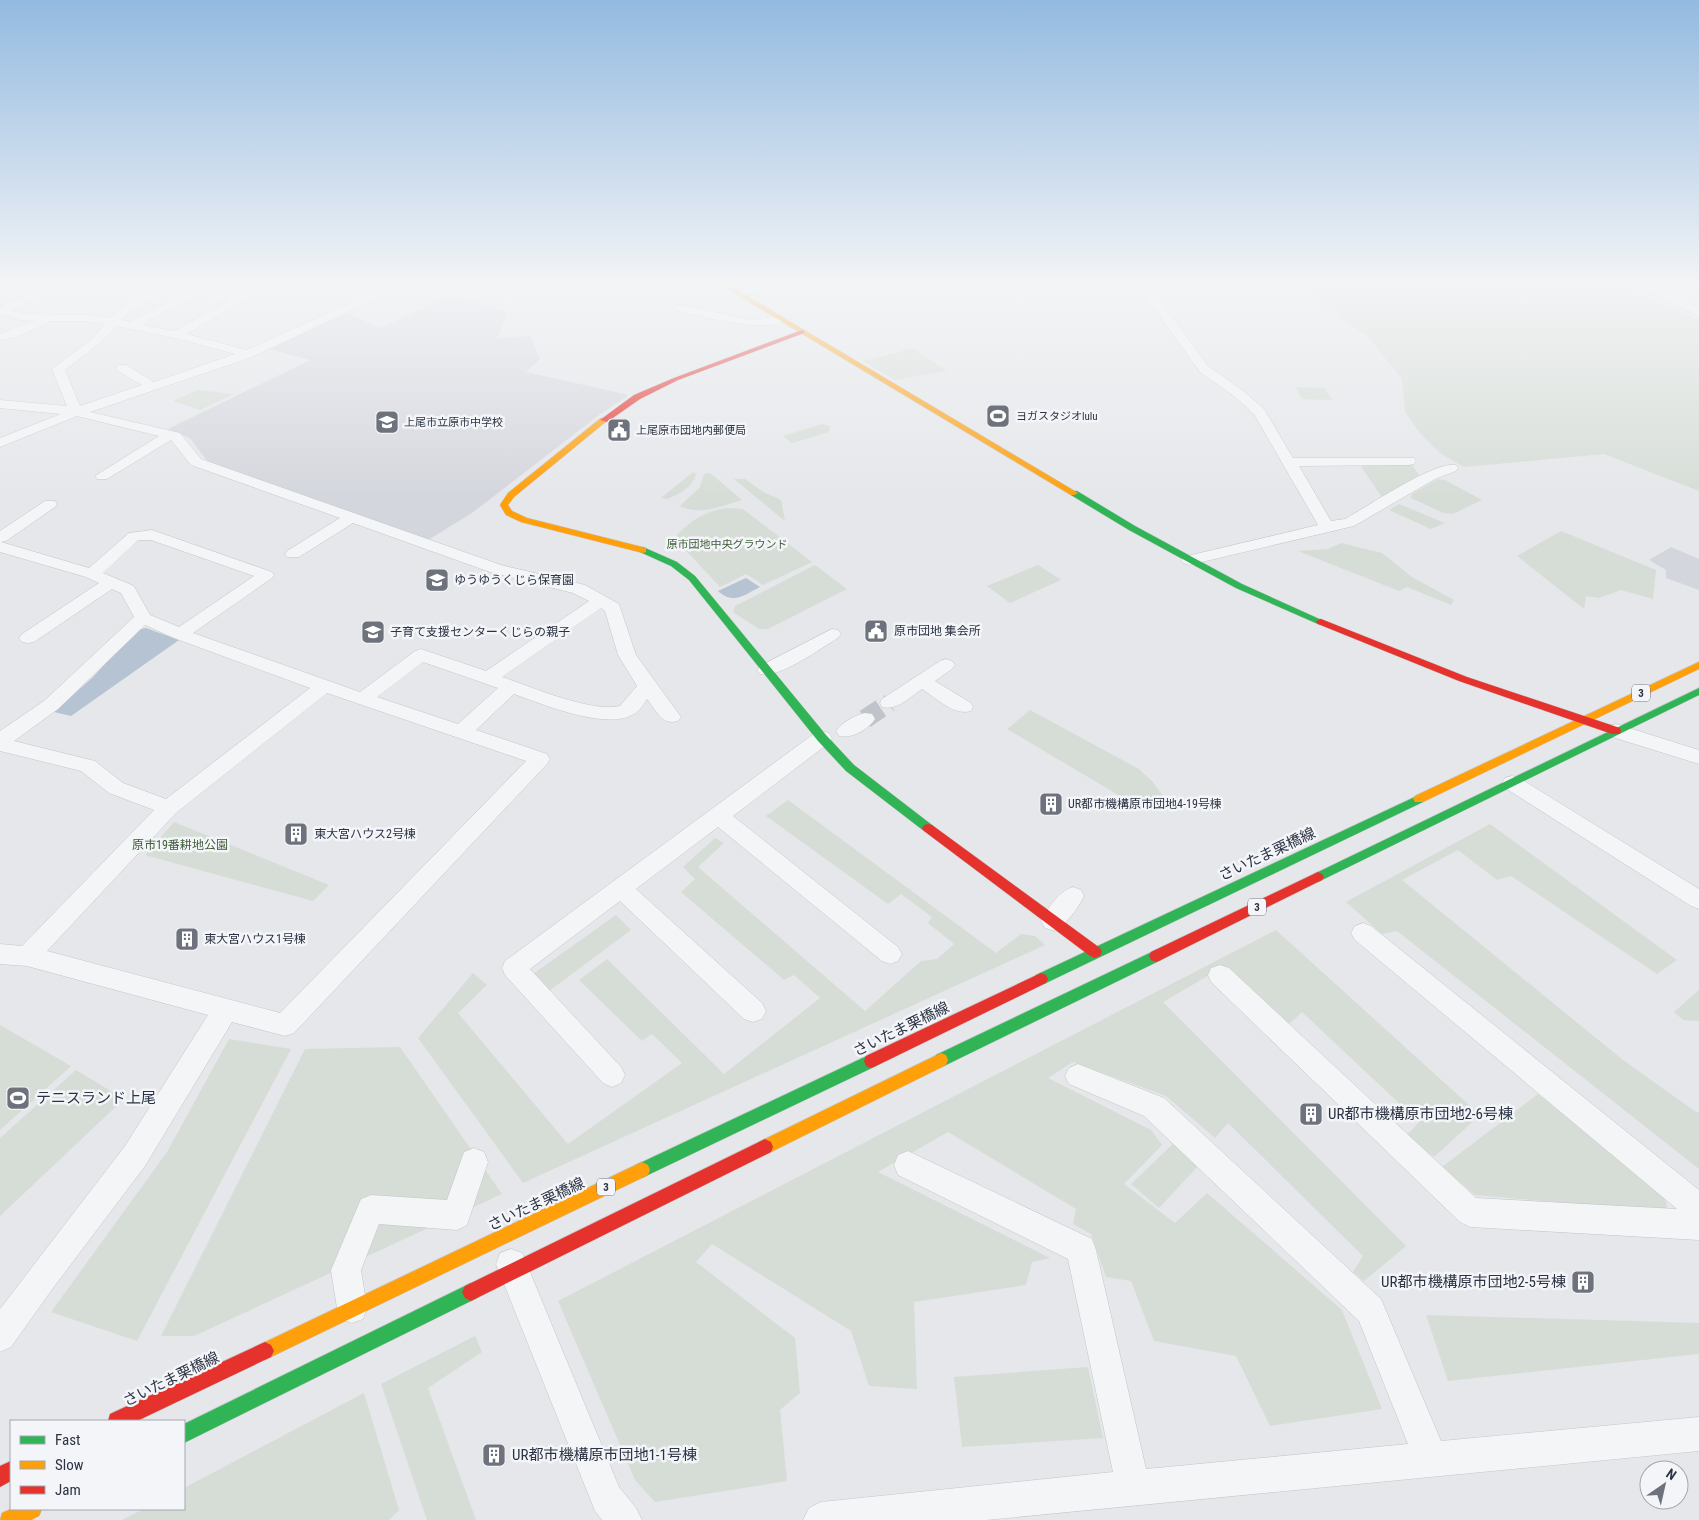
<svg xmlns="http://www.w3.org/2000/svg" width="1699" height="1520" font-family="'Roboto Condensed','Noto Sans JP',sans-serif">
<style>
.built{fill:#d4d6dd}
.green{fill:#d6ddd6}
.water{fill:#b5c3d3}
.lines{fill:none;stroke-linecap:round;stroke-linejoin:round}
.street-tunnel{stroke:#c0c3c9;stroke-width:19;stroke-dasharray:19 9;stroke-linecap:butt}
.street-casing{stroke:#c3c5c8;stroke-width:1}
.fast-casing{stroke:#c3c5c8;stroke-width:1}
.slow-casing{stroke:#c3c5c8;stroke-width:1}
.jam-casing{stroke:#c3c5c8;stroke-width:1}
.street{fill:#f4f5f6;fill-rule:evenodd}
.fast{fill:#30b455;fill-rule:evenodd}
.slow{fill:#ff9f0a;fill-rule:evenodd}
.jam{fill:#e5322d;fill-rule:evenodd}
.labels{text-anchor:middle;stroke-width:5;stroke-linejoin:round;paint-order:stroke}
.far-poi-label{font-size:11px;fill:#2c3343;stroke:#f3f5f8;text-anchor:start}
.far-park-label{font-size:11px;fill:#405e3a;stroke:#f3f5f8}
.shield{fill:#f3f5f8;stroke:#686d79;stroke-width:1}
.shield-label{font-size:11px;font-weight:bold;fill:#2c3343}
.poi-label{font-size:12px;fill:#2c3343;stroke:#f3f5f8;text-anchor:start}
.park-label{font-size:12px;fill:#405e3a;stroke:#f3f5f8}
.near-street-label{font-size:15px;fill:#2c3343;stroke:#f3f5f8}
.near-poi-label{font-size:15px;fill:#2c3343;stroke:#f3f5f8;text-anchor:start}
</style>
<rect width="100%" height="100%" fill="#e5e7ea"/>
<g class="built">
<path d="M452 295 508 312 497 338 530 336 540 359 526 372 629 395 599 415 472 513 428 540 208 462 190 438 168 429 310 360 269 349 345 313 381 328Z"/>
<path d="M1671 547 1699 559V590L1666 578V570L1649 560Z"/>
</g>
<g class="green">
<path d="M1298 284H1619L1699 320V491L1604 454 1464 467 1440 453 1420 433 1405 412 1402 379 1367 336 1298 289Z"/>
<path d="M913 348 947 371 895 380 863 361Z"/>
<path d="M1295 387 1325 388 1332 400 1302 399Z"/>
<path d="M197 390 234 394 200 410 173 401Z"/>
<path d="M822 424 830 426 829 432 792 443 783 436Z"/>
<path d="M1411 464 1419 475 1382 497 1360 465Z"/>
<path d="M693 472 696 474C693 487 678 495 667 499L661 498Z"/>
<path d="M710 473 742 500C721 506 700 516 680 506L700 487 704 474Z"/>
<path d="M734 479H745L763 492 781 500 785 521Z"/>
<path d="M1438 479 1445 480 1482 500 1453 514 1443 513 1411 498 1412 494Z"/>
<path d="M1399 504 1445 523 1431 529 1389 510Z"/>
<path d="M727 508 743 509 812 562 763 585 746 574 720 587 678 542 677 535C692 519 706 511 727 508Z"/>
<path d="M1561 531 1656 570 1653 599 1621 590 1599 598 1586 596 1584 609 1517 556Z"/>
<path d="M1341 543 1382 553 1412 577 1454 600 1451 605 1407 587 1399 591 1298 551 1328 549Z"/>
<path d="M815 565 847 589 768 629H759L733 612 735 606Z"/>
<path d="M1038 565 1061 580 1010 603 987 586Z"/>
<path d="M1030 710 1139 769 1152 781 1163 796C1144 804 1139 803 1120 796L1007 729Z"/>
<path d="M788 800 996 953 1021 934 1035 936 1045 945 523 1183 418 1038 473 973 487 985 458 1013 568 1144 682 1063 652 1034 642 1041 579 980 607 959 724 1074 820 998 794 975 784 980 681 892 695 879 683 867 715 838 724 843 698 867 865 1011 921 961 937 959 954 944 928 923 932 917 901 894 888 904 766 816Z"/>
<path d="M174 822 329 885 313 901 145 855Z"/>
<path d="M1490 824 1677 960 1657 974 1511 876 1497 880 1458 850 1402 880 1623 1060 1696 1112H1699V1169L1397 931 1382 934 1346 902Z"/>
<path d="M616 915 631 930 549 991 533 974Z"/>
<path d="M1276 930 1480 1115 1434 1157 1406 1136 1419 1122 1302 1012 1289 1024 1225 966 1163 1002 1406 1246 1364 1281 1353 1272 1363 1256 1228 1123 1215 1138 1166 1096 1073 1062 1048 1078 1151 1130 1162 1145 1124 1184 1175 1223 1207 1193 1342 1310 1382 1409 1270 1426 1236 1356 1154 1341 1131 1281 1106 1277 1091 1234 1073 1224 1076 1209 948 1132 878 1172 1050 1258 1032 1262 1026 1285 914 1302 917 1389 869 1386 851 1331 712 1244 696 1262 795 1338 800 1393 780 1410 787 1481 655 1502 635 1480 558 1301Z"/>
<path d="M1699 990V1021L1683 1020 1674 1012Z"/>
<path d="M0 1025 71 1066 0 1130Z"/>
<path d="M229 1039 291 1049 137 1341 51 1312 167 1152Z"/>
<path d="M400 1047 502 1194 194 1336H161L305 1049Z"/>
<path d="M76 1070 124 1099 0 1216V1138Z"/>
<path d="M1538 1094 1664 1194 1668 1212 1475 1195 1442 1167Z"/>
<path d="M1174 1143 1199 1165 1159 1208 1131 1184Z"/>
<path d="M1426 1315 1699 1323V1354L1448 1381Z"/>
<path d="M475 1336 482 1352 428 1388 476 1520H427L381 1384Z"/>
<path d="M1088 1367 1103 1438 962 1447 954 1377Z"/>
<path d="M364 1393 399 1510 389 1520H122L144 1509H184V1488Z"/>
</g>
<g class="water">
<path d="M746 578 760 587C744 595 734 605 718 591Z"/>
<path d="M146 628 179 640 71 716 54 712 93 677 136 630Z"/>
</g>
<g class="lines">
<path class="street-tunnel" d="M865 719 889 703"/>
<g class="street-casing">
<g id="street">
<path d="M50 284H64L12 310 22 314 87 315 110 318C125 302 163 284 184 284L126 314 121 320 130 322 191 290 245 296 246 298 245 300 186 334 247 350 393 284H407L252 357 90 412 180 433 201 459 501 565 585 585 619 604 636 655 681 717 678 721C662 726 656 710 647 699 644 704 640 711 634 714 607 731 542 704 514 694L476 730 547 754 550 759 547 764 294 1033 285 1036 232 1022 145 1166 53 1288 11 1347 0 1352V1309L125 1146 208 1015 27 966 0 964V944L22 946 154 810 109 793 81 771 0 751V731L44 701 134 617 121 593 112 589 34 642 28 643 22 642 19 638 22 634 99 583 86 577 0 552V531L45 501H55L57 504 55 507 6 541 1 542 89 568 129 533 152 530 272 572 274 575 272 578 193 633 360 692 415 651 421 649 486 671 589 601 573 593 490 572 353 523 299 557H287L285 554 287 551 340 518 191 465 171 440 107 479H97L95 476 159 436 77 416 0 447V438L61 414 0 408V400L67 406 52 369 92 339 105 324 87 321H49L48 323 16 337 0 340V334L33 321 20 320 0 313V307ZM193 296 229 300 174 331 142 325ZM116 326 180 339 235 354 154 382 126 365H118L116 368 118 371 142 385 80 406 65 370 100 343ZM138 540H151L254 576 179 627 150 615 134 586 103 573ZM601 608 605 611 618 655 637 686 620 706C591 713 532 687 502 677ZM145 625 174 638 310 688 166 799 123 783 95 761 14 741 58 709ZM423 662 498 688 458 724 377 697ZM327 693 526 761 280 1013 47 951 176 813Z"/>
<path d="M764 284H783L782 286 738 297 733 294 734 292Z"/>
<path d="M808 284H841L824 292Z"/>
<path d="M1137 284H1148L1208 366 1242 390 1264 409 1293 458H1414L1416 461 1414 464 1409 465 1299 466 1331 521 1345 519C1365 508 1436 460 1456 465L1458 468 1456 471 1435 479 1354 526 1189 565 1183 563 1181 560 1183 557 1318 525 1254 414 1234 396 1200 372Z"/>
<path d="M1634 284H1648L1699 309V316Z"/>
<path d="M681 305 751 320 781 316 787 319C770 335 699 316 677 310L676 308 677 306Z"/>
<path d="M832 629 838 630 841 634 838 638C821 648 779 679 760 674L757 670 760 666Z"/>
<path d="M946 659 952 661 955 665 952 669 935 681 971 703 973 707 971 711C954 716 936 698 922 689 910 697 897 711 882 707L880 703 882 699 940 661Z"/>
<path d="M865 713 872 714 875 719C868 730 851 739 839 736L836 731C842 722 855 715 865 713Z"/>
<path d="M1616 724 1699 750V764L1609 736 1606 731 1609 726Z"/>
<path d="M822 731 829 733 832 738 829 743 733 816 898 947 902 954 898 961 890 964 882 961 718 827 636 889 762 1003 766 1011 762 1019 753 1022 744 1019 620 901 530 969 621 1067 625 1075 621 1083 612 1087 603 1083 505 975 502 968 505 961 815 733Z"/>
<path d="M1512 776 1519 778 1699 889V909L1691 906 1505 788 1502 783 1505 778Z"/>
<path d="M1073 887 1081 890 1084 896C1080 905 1063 931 1052 930 1050 930 1047 928 1045 928L1041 921C1048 908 1059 891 1073 887Z"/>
<path d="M1363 923 1371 926 1699 1190V1240L1470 1227 1460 1222 1211 982 1208 975 1211 968 1220 965 1229 968 1476 1198 1677 1209 1355 940 1351 933 1355 926Z"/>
<path d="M1078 1064 1164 1098 1381 1299 1441 1441 1699 1417V1451L986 1520H803L809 1508 821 1502 1113 1472 1068 1259 898 1175 894 1165 898 1155 908 1151 1092 1239 1096 1250 1146 1469 1408 1444 1359 1321 1144 1116 1069 1084 1065 1076 1069 1068Z"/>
<path d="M474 1148 484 1152 488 1162 467 1225 457 1230 379 1224 361 1270 367 1308 363 1319 352 1323 341 1319 337 1308 331 1270 361 1199 371 1195 447 1200 464 1152Z"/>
<path d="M511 1249 522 1253 619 1487 636 1508 642 1520H602L595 1511 496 1264 500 1253Z"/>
</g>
</g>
<g class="fast-casing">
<g id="fast">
<path d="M1071 491H1077L1135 526 1242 584 1326 622 1321 625 1318 624 1236 588 1129 530 1071 495Z"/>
<path d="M643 547 677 562 695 576 826 735 854 765 932 825 934 828 932 831H924L846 771 818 741 689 580 671 566 640 552 639 550Z"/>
<path d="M1699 688V695L1322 880 1318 882 1314 880 1312 877 1314 874Z"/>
<path d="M1419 795 1423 796 1425 799 1423 802 1046 983 1041 985 1036 983 1034 979 1036 975Z"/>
<path d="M1156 950 1161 952 1163 956 1161 960 946 1065 941 1067 936 1065 934 1060 936 1055Z"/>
<path d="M871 1054 876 1056 878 1061 876 1066 648 1175 642 1178 636 1175 634 1170 636 1165Z"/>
<path d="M471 1283 477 1286 480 1292 477 1298 184 1443V1424Z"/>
</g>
</g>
<g class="slow-casing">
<g id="slow">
<path d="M719 284H727L1078 493 1074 495H1071Z"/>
<path d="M601 418 608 420 514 497 508 505 512 511 527 518 646 548V552L643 553 521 522 506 515 500 505 508 493Z"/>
<path d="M1699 662V669L1423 802H1415L1413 799 1415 796Z"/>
<path d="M941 1053 946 1055 948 1060 946 1065 771 1152 765 1155 759 1152 757 1147 759 1142Z"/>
<path d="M642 1162 648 1165 650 1170 648 1175 271 1357 265 1360 259 1357 256 1351 259 1345Z"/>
<path d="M11 1509H42L39 1516 31 1520H0L2 1513Z"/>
</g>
</g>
<g class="jam-casing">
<g id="jam">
<path d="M802 330 805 332 804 333 678 380 640 399 607 422 600 420 634 395 674 378Z"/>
<path d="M1321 619 1467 677 1620 728 1621 731 1620 734H1612L1459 681 1318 624 1316 622 1318 620Z"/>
<path d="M928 824 932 825 1100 948 1102 952 1100 956 1095 958 1090 956 924 831 922 828 924 825Z"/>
<path d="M1318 872 1322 874 1324 877 1322 880 1161 960 1156 962 1151 960 1149 956 1151 952Z"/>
<path d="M1041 973 1046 975 1048 979 1046 983 876 1066 871 1068 866 1066 864 1061 866 1056Z"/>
<path d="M765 1139 771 1142 773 1147 771 1152 477 1298 471 1301 465 1298 462 1292 465 1286Z"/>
<path d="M265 1342 271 1345 274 1351 271 1357 137 1421H108L110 1414Z"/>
<path d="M11 1461V1481L0 1487V1466Z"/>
</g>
</g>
<use href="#street" class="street"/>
<use href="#fast" class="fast"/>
<use href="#slow" class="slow"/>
<use href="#jam" class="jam"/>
</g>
<linearGradient id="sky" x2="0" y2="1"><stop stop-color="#93bae0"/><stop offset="0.57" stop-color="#f3f4f6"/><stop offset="1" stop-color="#f3f4f6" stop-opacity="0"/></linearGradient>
<rect width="1699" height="497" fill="url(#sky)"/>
<defs>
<g id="stadium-square" transform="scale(1.25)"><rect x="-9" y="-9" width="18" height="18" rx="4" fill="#6d727d" stroke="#f3f5f8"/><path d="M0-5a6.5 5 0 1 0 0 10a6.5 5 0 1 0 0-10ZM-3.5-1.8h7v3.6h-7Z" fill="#fff"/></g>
<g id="school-square" transform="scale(1.25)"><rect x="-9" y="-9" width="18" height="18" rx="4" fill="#6d727d" stroke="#f3f5f8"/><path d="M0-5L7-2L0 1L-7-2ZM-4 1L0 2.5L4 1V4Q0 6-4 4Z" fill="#fff"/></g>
<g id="civic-square" transform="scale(1.25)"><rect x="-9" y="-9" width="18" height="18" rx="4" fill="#6d727d" stroke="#f3f5f8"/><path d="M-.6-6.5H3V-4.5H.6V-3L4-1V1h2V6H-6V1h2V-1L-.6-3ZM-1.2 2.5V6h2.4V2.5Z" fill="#fff"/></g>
<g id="building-square" transform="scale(1.25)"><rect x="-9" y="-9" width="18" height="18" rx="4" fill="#6d727d" stroke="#f3f5f8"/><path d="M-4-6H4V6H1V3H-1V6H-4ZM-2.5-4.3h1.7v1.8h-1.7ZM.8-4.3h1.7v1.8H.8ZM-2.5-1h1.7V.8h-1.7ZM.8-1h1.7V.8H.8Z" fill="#fff"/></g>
</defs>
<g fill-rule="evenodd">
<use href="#stadium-square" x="998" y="416"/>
<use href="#school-square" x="387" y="422"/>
<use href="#civic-square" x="619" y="430"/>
<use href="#school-square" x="437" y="580"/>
<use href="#civic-square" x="876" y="631"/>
<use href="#school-square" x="373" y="632"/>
<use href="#building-square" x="1051" y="804"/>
<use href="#building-square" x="296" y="834"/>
<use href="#building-square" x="187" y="939"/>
<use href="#stadium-square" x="18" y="1098"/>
<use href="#building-square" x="1311" y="1114"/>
<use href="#building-square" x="1583" y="1282"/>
<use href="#building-square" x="494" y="1455"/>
</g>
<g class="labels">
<g class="far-poi-label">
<text x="1016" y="420">ヨガスタジオlulu</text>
<text x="404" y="426">上尾市立原市中学校</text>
<text x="636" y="434">上尾原市団地内郵便局</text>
</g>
<g class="far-park-label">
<text x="727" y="548">原市団地中央グラウンド</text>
</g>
<g class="shield">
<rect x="1632" y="684.5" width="18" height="17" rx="4"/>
<rect x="1248" y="898.5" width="18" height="17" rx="4"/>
<rect x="597" y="1178.5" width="18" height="17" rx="4"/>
</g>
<g class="shield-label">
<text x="1641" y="697">3</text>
<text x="1257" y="911">3</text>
<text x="606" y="1191">3</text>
</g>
<g class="poi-label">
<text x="454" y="584">ゆうゆうくじら保育園</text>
<text x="894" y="635">原市団地 集会所</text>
<text x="390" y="636">子育て支援センターくじらの親子</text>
<text x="1068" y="808">UR都市機構原市団地4-19号棟</text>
<text x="314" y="838">東大宮ハウス2号棟</text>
<text x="204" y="943">東大宮ハウス1号棟</text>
</g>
<g class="park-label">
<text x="180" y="849">原市19番耕地公園</text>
</g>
<g class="near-street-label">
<text transform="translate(1267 854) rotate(-25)" y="5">さいたま栗橋線</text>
<text transform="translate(901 1029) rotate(-26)" y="5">さいたま栗橋線</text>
<text transform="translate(536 1204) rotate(-25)" y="5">さいたま栗橋線</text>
<text transform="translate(171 1379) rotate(-26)" y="5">さいたま栗橋線</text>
</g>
<g class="near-poi-label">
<text x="36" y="1103">テニスランド上尾</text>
<text x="1328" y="1119">UR都市機構原市団地2-6号棟</text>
<text x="1566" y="1287" text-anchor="end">UR都市機構原市団地2-5号棟</text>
<text x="512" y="1460">UR都市機構原市団地1-1号棟</text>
</g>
</g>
<rect x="10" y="1420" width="175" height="90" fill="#f3f5f8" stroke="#a3a7b0"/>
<rect x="20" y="1436" width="25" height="8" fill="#30b455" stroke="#a3a7b0"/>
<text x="55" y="1445" font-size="15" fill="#2c3343">Fast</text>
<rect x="20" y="1461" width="25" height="8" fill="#ff9f0a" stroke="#a3a7b0"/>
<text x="55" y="1470" font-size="15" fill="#2c3343">Slow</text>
<rect x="20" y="1486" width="25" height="8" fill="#e5322d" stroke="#a3a7b0"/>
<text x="55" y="1495" font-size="15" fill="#2c3343">Jam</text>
<g transform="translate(1664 1485) rotate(34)"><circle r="24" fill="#f3f5f8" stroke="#a3a7b0"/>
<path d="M0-4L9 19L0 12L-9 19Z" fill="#6d727d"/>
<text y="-8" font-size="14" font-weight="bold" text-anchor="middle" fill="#2c3343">N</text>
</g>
</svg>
